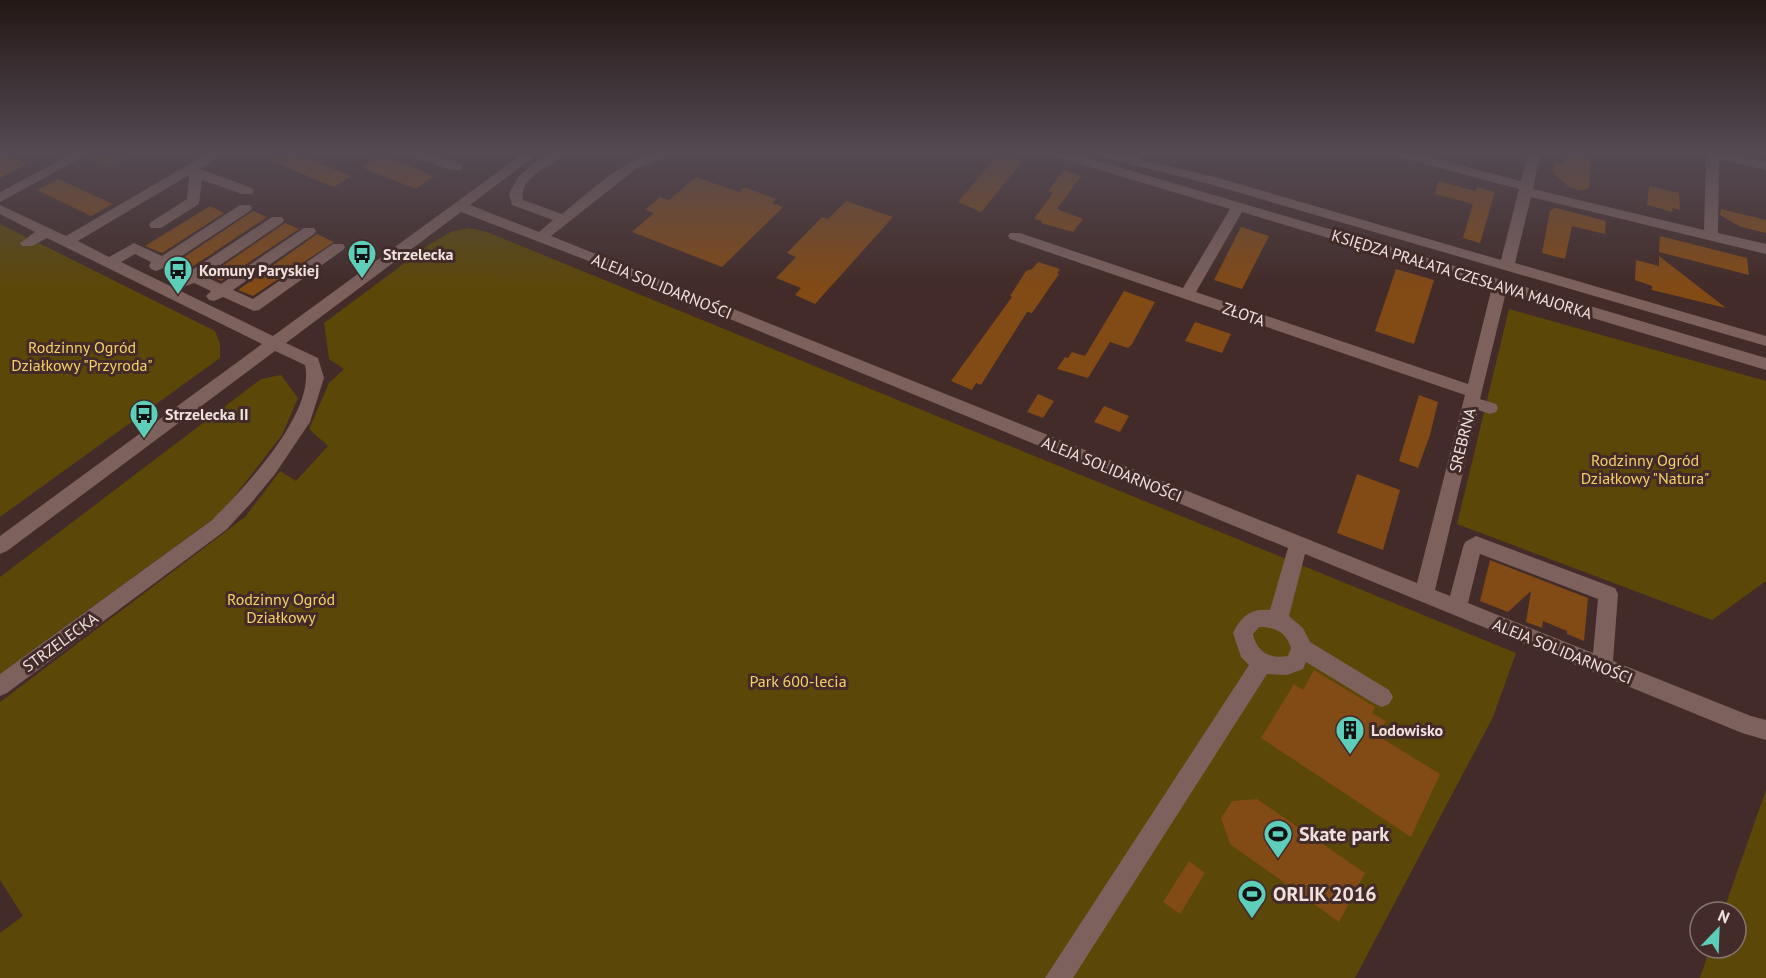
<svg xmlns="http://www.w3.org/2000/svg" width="1766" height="978" font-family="'PT Sans',sans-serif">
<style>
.green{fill:#5b4707}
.building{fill:#824a15}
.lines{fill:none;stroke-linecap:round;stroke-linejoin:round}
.minor{fill:#7c615d;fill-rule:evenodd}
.labels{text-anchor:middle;stroke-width:6;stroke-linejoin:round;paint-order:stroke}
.poi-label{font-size:16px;font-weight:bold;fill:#f0e1de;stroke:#422b28;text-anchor:start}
.street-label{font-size:16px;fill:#f0e1de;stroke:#422b28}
.park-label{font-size:16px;fill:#f7d069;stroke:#422b28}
.near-poi-label{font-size:20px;font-weight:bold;fill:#f0e1de;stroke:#422b28;text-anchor:start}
</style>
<rect width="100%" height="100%" fill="#422b28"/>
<g class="green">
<path d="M105 152H137L107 167 92 159Z"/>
<path d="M0 224 26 237 25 241 31 244 39 243 215 331 220 344V358L0 517Z"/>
<path d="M469 228 487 232 1516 653 1493 717 1355 978H0V933L23 916 0 880V702L245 517 280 471 296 481 328 446 309 429 329 383 344 369 329 359 324 323 433 242 451 232Z"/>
<path d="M1509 309 1766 381V581L1712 620 1457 524Z"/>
<path d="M281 375 298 398 282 435 238 492 217 516 0 674V577L261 379Z"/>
<path d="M1766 790V978H1700L1710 948H1736V912H1723Z"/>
</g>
<g class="building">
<path d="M0 152H2L28 164 0 178Z"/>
<path d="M286 152H292L351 176 334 187 271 161Z"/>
<path d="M1000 152 1022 162 981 212 958 202Z"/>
<path d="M1565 152H1591L1589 189 1578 190 1568 186 1553 173 1554 162 1564 164Z"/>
<path d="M380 155 434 176 416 189 361 167Z"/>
<path d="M1064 170 1081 176 1057 209 1083 219 1073 232 1041 223 1042 221 1034 219 1053 193 1048 191Z"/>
<path d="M696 177 739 192 744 187 776 199 772 203 783 207 722 267 632 232 654 213 645 210 660 197 669 200Z"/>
<path d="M58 179 113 204 91 216 37 190Z"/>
<path d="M1438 181 1476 191 1477 187 1495 192 1480 243 1463 238 1473 204 1435 194Z"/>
<path d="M1649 186 1679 193 1680 210 1672 208 1673 212 1647 205Z"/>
<path d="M846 201 893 217 815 304 795 295 801 288 776 278 796 257 787 253 822 217 828 219Z"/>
<path d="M210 206 224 213 162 253 145 246Z"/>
<path d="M1556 208 1606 221 1605 234 1572 226 1565 259 1542 253 1550 210Z"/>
<path d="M1721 209 1766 220V233L1741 227 1720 215Z"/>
<path d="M253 211 267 217 192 267 178 261Z"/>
<path d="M285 223 299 229 221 281 209 275Z"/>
<path d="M1241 227 1269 236 1242 289 1214 280Z"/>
<path d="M317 234 334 242 253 296 238 290Z"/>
<path d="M1660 236 1747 258 1749 275 1659 252Z"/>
<path d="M1659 256 1726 308 1652 290V286L1635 280 1636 260 1659 266Z"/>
<path d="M1038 262 1060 269 1057 273 1059 274 1032 313 1027 312 981 385 976 383 972 390 951 381 1012 297 1010 296 1026 271 1032 269Z"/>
<path d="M1396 269 1434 280 1414 344 1375 331Z"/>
<path d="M1124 291 1155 302 1132 344 1128 348 1110 342 1088 378 1057 369 1065 357 1068 358 1072 352 1085 356Z"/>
<path d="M1195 322 1231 334 1222 353 1185 341Z"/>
<path d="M1038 394 1054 401 1043 418 1027 412Z"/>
<path d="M1419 395 1438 402 1430 435 1418 468 1399 461Z"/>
<path d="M1104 406 1129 416 1120 432 1094 422Z"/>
<path d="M1357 474 1400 490 1383 550 1337 533Z"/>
<path d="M1490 560 1588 598 1584 641 1567 634V631L1543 621 1542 628 1526 622 1531 591 1508 612 1480 601Z"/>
<path d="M1314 670 1375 707 1372 713 1386 721 1378 736 1440 774 1411 837 1261 738 1294 684 1303 690Z"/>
<path d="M1257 799 1365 873 1339 922 1230 844 1221 818 1232 801Z"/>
<path d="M1189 861 1205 873 1180 914 1163 902Z"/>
</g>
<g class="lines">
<g class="minor">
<path d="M76 152H92L0 202V192Z"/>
<path d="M210 152H226L200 169 252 188 254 191 252 194H242L202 180 199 204 161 228H151L149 225 151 222 187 199 189 175 78 241 109 257 134 243 162 256 240 205H250L252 208 250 211 174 261 192 270 272 217H282L284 220 282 223 204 276 221 284 304 228H314L316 231 314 234 233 290 253 299 333 244H343L345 247 343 250 259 310 254 311 223 297 214 301 209 300 206 296 211 291 194 283 186 286 181 284 179 281 182 277 163 268 156 271 151 269 149 266 151 262 135 254 121 262 273 336 525 152H540L470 205 539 232 553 220 512 205 509 194 518 177 533 164 552 152H567C554 166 518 176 523 200L562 214C596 187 628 152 674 152L673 155 637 168 551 236 1417 583 1465 395 1010 239 1008 236 1010 233H1020L1183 288 1230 209 1050 155 1049 152H1068L1766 358V370L1506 292 1480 399 1496 404 1498 408 1496 412 1490 414 1478 410 1435 590 1450 596 1463 547 1465 542 1476 536 1615 588 1618 594 1613 661 1751 716 1766 720V740L1742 733 1305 554 1289 616 1303 628 1310 642 1389 690 1393 697 1389 704 1382 707 1375 704 1306 662 1303 669 1287 675 1267 674 1073 978H1045L1249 665 1241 657 1233 633C1241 616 1251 608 1270 610L1288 548 581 258 461 212 286 343 318 358 324 378 310 422 275 474 252 502 226 530 7 693 0 696V674L212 520C244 488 316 413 305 365L275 351 7 551 0 554V536L262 344 47 238 32 246H22L20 243 35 232 0 214V205L66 236ZM1242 212 1492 287 1468 384 1196 292ZM1480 554 1598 599 1593 653 1468 603ZM1259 627C1275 627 1286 632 1291 648L1288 656C1271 659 1257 653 1253 634Z"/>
<path d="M406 152H424L461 164 463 167 461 170H451L408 155Z"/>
<path d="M1091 152H1111L1130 157 1134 152H1146L1141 160 1215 177 1501 260 1519 189 1391 155 1390 152H1409L1521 181 1528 152H1541L1533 189 1704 230 1706 152H1723L1766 162V170L1719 159 1718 233 1766 244V254L1531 197 1515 263 1766 336V346L1206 183 1093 155Z"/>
</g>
</g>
<linearGradient id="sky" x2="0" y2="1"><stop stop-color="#241816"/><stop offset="0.53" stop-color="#544a53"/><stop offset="1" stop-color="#544a53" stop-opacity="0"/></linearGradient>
<rect width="1766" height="289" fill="url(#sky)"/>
<defs>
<g id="bus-pin" transform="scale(1.5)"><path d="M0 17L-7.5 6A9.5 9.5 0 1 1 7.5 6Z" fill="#5cceba" stroke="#422b28"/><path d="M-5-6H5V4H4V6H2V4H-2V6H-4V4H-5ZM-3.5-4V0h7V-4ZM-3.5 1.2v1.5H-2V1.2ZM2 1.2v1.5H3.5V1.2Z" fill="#111"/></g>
<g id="building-pin" transform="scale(1.5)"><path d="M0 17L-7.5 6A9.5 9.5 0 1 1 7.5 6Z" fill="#5cceba" stroke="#422b28"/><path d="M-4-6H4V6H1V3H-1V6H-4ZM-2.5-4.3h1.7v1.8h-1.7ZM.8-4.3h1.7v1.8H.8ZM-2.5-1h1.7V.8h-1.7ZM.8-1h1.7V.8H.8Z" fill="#111"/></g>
<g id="stadium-pin" transform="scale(1.5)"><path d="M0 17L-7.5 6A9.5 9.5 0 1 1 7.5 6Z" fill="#5cceba" stroke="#422b28"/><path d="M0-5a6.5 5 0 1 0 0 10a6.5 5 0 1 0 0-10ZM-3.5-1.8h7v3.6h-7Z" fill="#111"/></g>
</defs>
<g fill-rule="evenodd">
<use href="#bus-pin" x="362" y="254"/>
<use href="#bus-pin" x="178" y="270"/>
<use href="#bus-pin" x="144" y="414"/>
<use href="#building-pin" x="1350" y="730"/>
<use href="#stadium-pin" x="1278" y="834"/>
<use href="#stadium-pin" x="1252" y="894"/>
</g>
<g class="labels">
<g class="poi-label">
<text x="383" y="260">Strzelecka</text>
<text x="199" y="276">Komuny Paryskiej</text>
<text x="165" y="420">Strzelecka II</text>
<text x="1371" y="736">Lodowisko</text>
</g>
<g class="street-label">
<text transform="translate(1462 274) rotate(17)" y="6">KSIĘDZA PRAŁATA CZESŁAWA MAJORKA</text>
<text transform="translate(662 286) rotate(22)" y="6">ALEJA SOLIDARNOŚCI</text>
<text transform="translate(1244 314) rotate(19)" y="6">ZŁOTA</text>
<text transform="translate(1462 440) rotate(-76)" y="6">SREBRNA</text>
<text transform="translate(1112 469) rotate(22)" y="6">ALEJA SOLIDARNOŚCI</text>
<text transform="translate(60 642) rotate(-36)" y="6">STRZELECKA</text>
<text transform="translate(1563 651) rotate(22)" y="6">ALEJA SOLIDARNOŚCI</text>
</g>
<g class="park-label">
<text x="82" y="353">Rodzinny Ogród<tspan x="82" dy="18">Działkowy "Przyroda"</tspan></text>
<text x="1645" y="466">Rodzinny Ogród<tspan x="1645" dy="18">Działkowy "Natura"</tspan></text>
<text x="281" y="605">Rodzinny Ogród<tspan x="281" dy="18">Działkowy</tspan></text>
<text x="798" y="687">Park 600-lecia</text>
</g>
<g class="near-poi-label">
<text x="1299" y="841">Skate park</text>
<text x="1273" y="901">ORLIK 2016</text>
</g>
</g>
<g transform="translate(1718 930) rotate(23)"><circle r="28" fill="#422b28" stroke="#887471" stroke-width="1.5"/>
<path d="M0-4.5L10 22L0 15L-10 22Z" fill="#5cceba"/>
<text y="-9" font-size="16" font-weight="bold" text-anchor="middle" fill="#f0e1de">N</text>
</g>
</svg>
